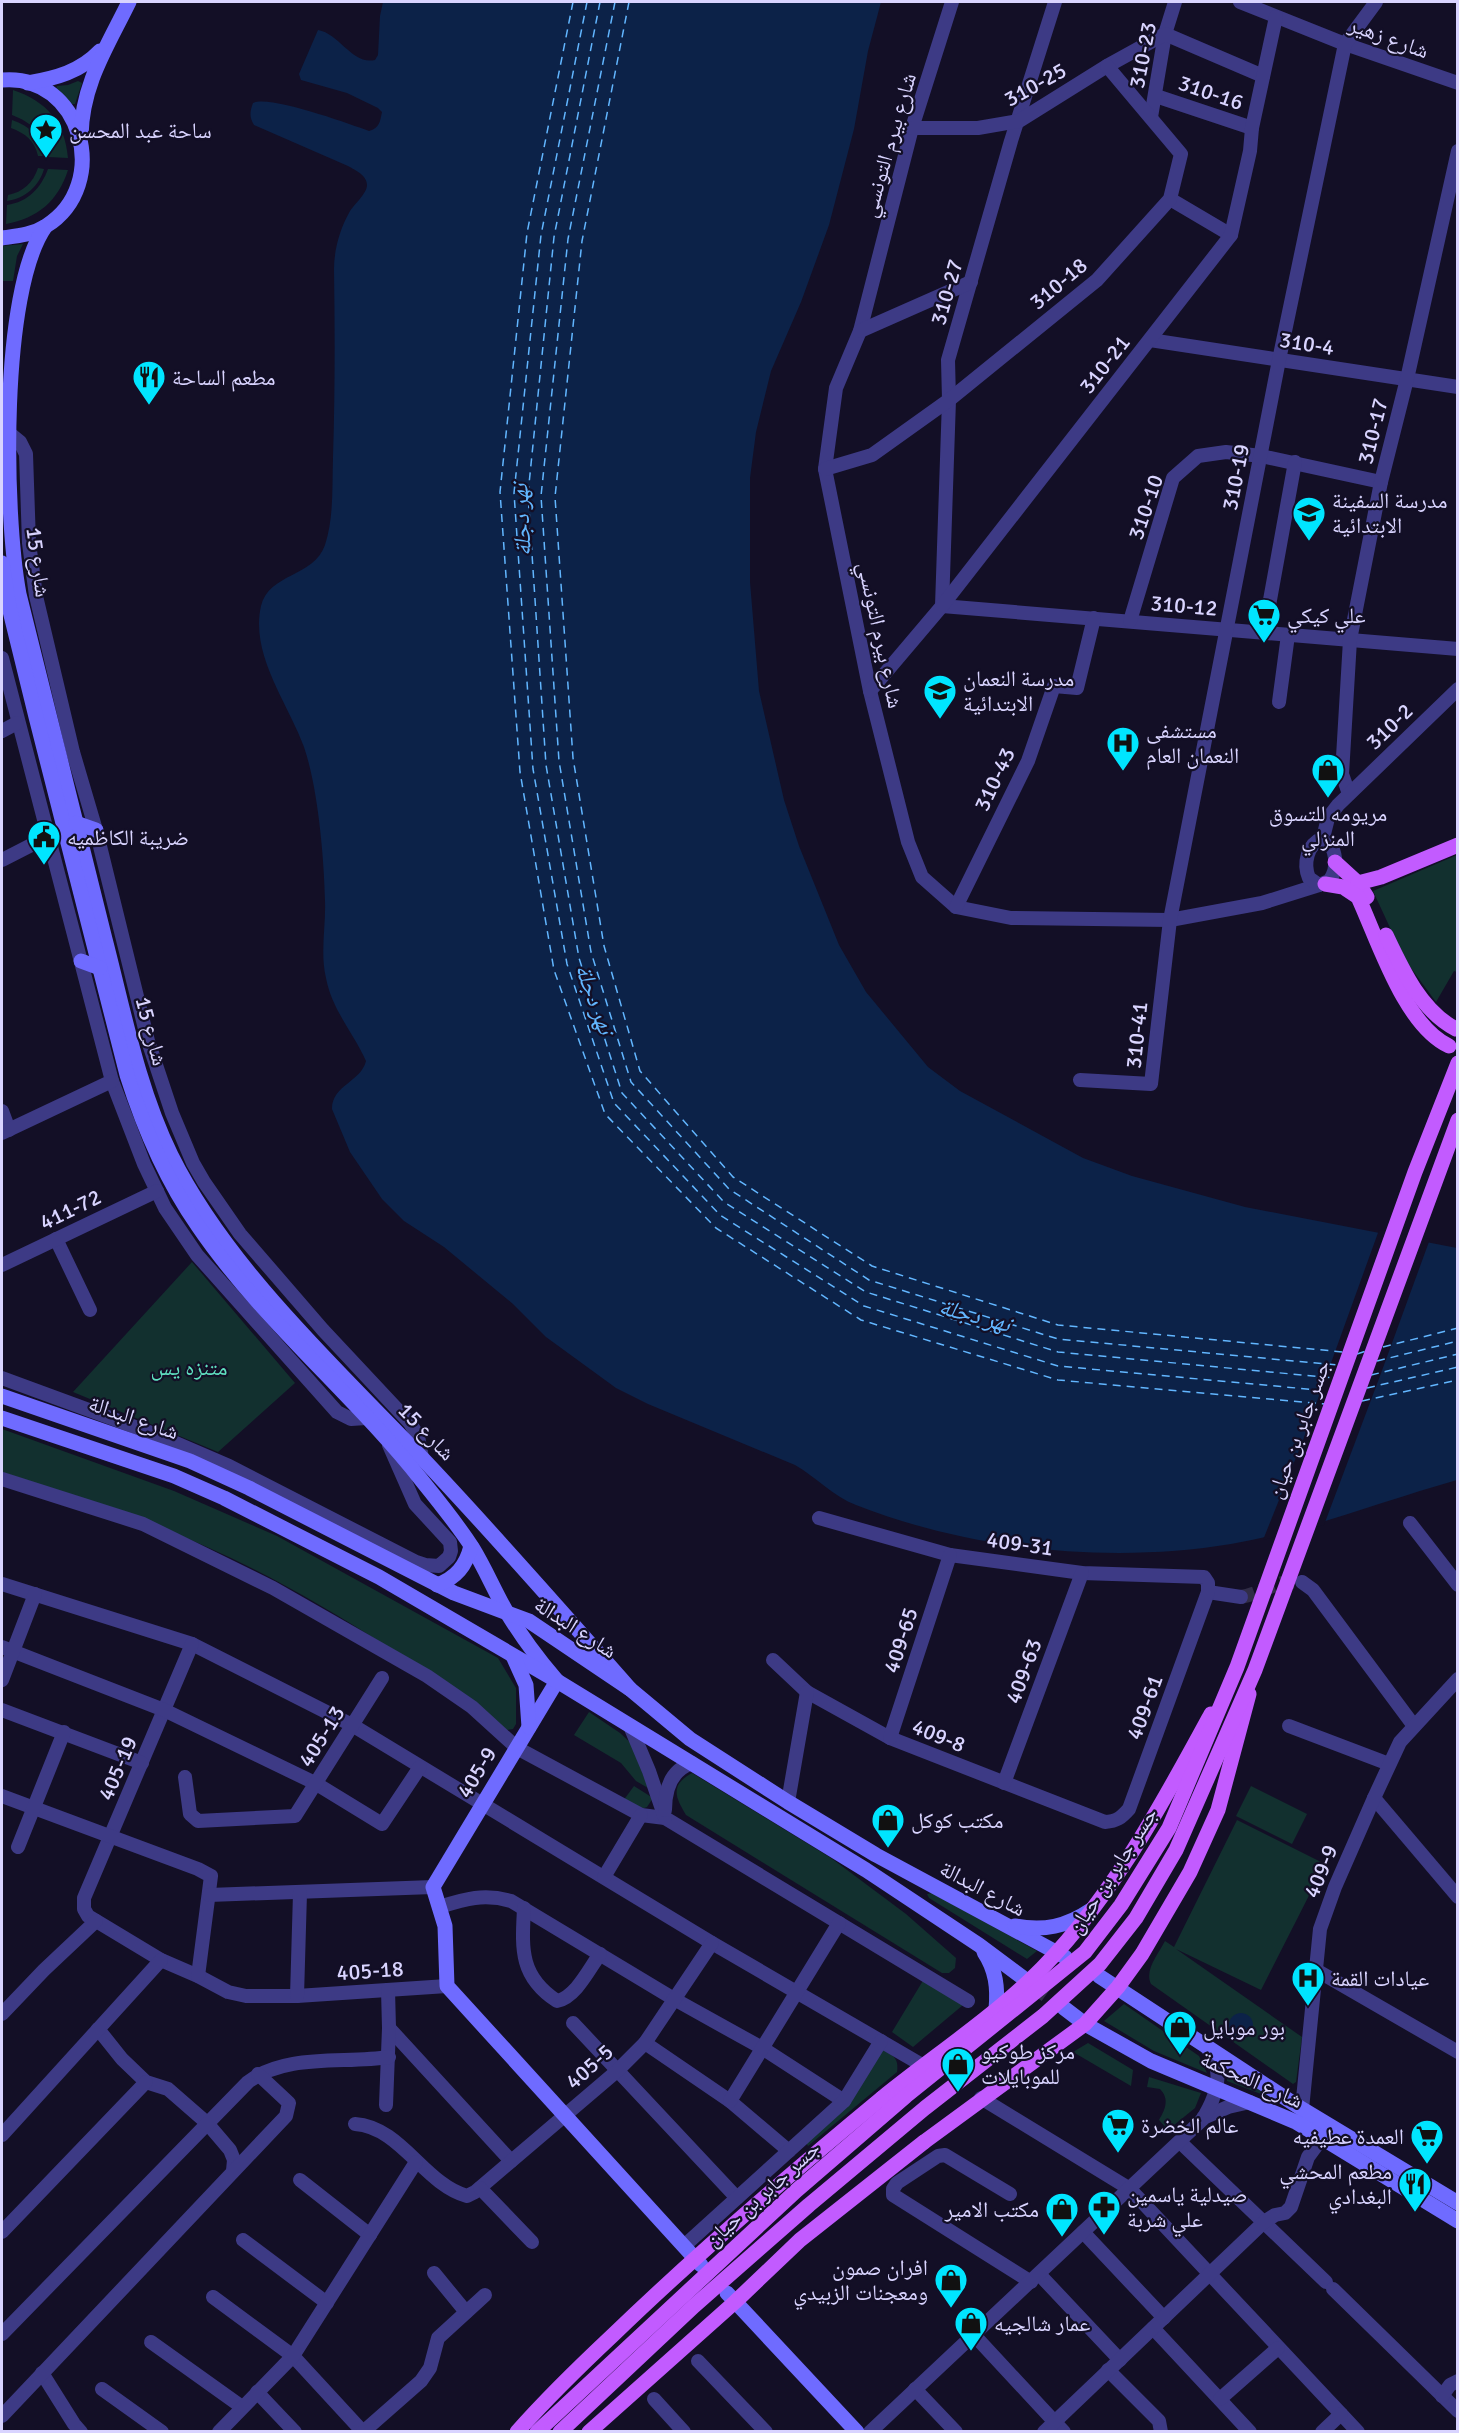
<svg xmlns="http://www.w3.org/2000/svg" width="1459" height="2433" font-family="Signika,'Noto Naskh Arabic',sans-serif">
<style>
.green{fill:#12302f}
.water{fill:#0c2248}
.pier{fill:#130f26}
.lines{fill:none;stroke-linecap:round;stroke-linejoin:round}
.ferry{stroke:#62b6ff;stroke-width:1.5;stroke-dasharray:8 6;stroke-linecap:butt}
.street-tunnel{stroke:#312d47;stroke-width:14;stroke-dasharray:14 7;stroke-linecap:butt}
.secondary-tunnel{stroke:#312d47;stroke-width:15;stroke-dasharray:15 8;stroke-linecap:butt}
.street{stroke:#3d3a85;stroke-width:14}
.secondary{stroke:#6f6bff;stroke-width:15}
.primary{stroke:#c25bff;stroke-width:15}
.primary-bridge{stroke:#c25bff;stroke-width:15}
.labels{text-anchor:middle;stroke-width:4.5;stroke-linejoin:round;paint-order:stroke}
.street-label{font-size:22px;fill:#d9d4ff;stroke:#130f26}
.poi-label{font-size:22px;fill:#d9d4ff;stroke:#130f26;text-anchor:start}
.park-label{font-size:22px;fill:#5fe0c0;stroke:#130f26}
.water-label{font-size:24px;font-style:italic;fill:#62b6ff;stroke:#130f26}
</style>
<rect width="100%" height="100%" fill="#130f26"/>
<g class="green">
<path d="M78 81 82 83 75 104H72L56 89 57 86 68 85Z"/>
<path d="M13 90C46 101 65 122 68 158L48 157C46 135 31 122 12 115Z"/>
<path d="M12 120C30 126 41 137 45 156H38C35 141 25 133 11 128Z"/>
<path d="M38 168 44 169C39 186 26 198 7 201L8 195C23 192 33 183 38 168Z"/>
<path d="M48 169 68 170C58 201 38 218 6 224L7 205C28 202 41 188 48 169Z"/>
<path d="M23 244 17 256 13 281H2V246Z"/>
<path d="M1457 855V972L1454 971 1436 1002 1405 960 1373 891Z"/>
<path d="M192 1262 295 1383 218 1452 73 1392Z"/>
<path d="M2 1429 174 1491 277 1536 498 1658 516 1688V1724L513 1729 507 1730C414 1662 313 1594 207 1547 140 1517 71 1495 2 1472Z"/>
<path d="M589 1712 620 1733 633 1745 648 1788 636 1781 621 1763 574 1735Z"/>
<path d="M692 1773 831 1858 906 1914 956 1958 955 1968 949 1973H942L686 1815C675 1797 670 1785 692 1773Z"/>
<path d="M634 1786 653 1798 647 1807 639 1810 623 1801Z"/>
<path d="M1251 1786 1307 1814 1292 1844 1236 1816Z"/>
<path d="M1237 1820 1325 1864 1261 1990 1176 1949 1302 2037 1296 2082 1293 2084 1151 1984C1144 1970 1159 1953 1165 1941L1174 1947Z"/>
<path d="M932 1893 1037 1951 1027 1959 929 1898 927 1894Z"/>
<path d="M924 1979 963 2005 913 2047 892 2032Z"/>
<path d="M1124 2004 1199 2056 1207 2073 1154 2051 1104 2021Z"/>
<path d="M1088 2043 1133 2070 1131 2086 1073 2052Z"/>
<path d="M881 2049C893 2055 899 2058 897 2072L808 2146 805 2141Z"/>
<path d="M1226 2068 1267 2095 1266 2096 1227 2081Z"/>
<path d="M1149 2077 1201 2093 1195 2108 1168 2130 1159 2120C1165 2110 1170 2099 1160 2089L1147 2087Z"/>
</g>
<g class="water">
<path d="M383 2H881L868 51 854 129 829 225 801 302 771 371 756 432 750 478V582L759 691 784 800 799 846 839 945 866 992 928 1067 960 1091 1083 1158 1132 1176 1245 1207 1457 1248V1480C1382 1501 1308 1531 1231 1544 1110 1564 970 1550 856 1505 834 1497 816 1477 795 1465L648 1404 616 1388 546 1337 513 1304 444 1247 404 1221 382 1199 350 1152 332 1109C332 1085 361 1082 366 1061 353 1032 332 1010 326 978 320 953 326 926 325 901 324 857 318 788 304 747 288 703 250 655 261 606 269 573 314 577 325 545 334 517 332 487 333 458 335 395 335 332 334 269 334 250 340 229 349 213 353 205 367 194 367 185 367 175 355 170 348 166L254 125C249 117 250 111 253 103 270 95 349 124 369 131 380 128 380 121 382 112L378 108 347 93 301 80 299 74 318 30C340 34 352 65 375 60L378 55 380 16Z"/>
<circle cx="1241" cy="2025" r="12"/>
</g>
<path class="pier" d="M1379 1230 1430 1239 1380 1376 1324 1525 1263 1540 1305 1435Z"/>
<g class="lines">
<g class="ferry">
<path d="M573 2 527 233 500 492 520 772 554 970 605 1114 716 1228 861 1320 1058 1380 1325 1404"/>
<path d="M587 2 541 235 514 493 533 769 567 964 614 1103 720 1215 864 1306 1058 1366 1329 1391"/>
<path d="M600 2 554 237 528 494 546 765 579 958 622 1093 724 1202 866 1292 1058 1352 1334 1378"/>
<path d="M615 2 568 239 541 496 559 761 591 952 631 1082 729 1189 869 1280 1058 1339 1337 1365"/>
<path d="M629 2 582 241 555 497 573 758 604 946 640 1071 733 1177 872 1266 1058 1325 1343 1352"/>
<path d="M1383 1347 1458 1328"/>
<path d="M1357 1354 1366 1351"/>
<path d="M1377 1361 1458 1341"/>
<path d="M1371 1375 1458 1354"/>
<path d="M1367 1388 1458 1367"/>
<path d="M1362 1401 1458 1380"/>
</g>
<path class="street-tunnel" d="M1241 1597C1260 1594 1277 1580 1296 1582"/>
<path class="secondary-tunnel" d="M1034 1986 1064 2008"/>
<g class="street">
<path d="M952 2 912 128 860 331 836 388 825 469 870 691 908 842 922 877 956 907 1011 918 1170 920 1262 903 1319 885"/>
<path d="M1055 2 1011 141 948 360 949 400 942 606 1458 649"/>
<path d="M1240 2 1345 44 1458 83"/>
<path d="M1156 96 1252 128"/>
<path d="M1151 117 1165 34 1175 2"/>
<path d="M912 128H978L1019 121 1107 66 1165 34 1263 76"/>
<path d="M1170 199 1231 235"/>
<path d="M860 331 971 282"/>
<path d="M1150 340 1458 387"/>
<path d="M9 433 20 442 26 454 29 543 36 596 73 752 96 830 148 1041 172 1113 193 1163 204 1182 240 1234 323 1330 410 1423 418 1436 422 1458"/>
<path d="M825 469 872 455 949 400 1097 280 1170 199 1181 154 1107 66"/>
<path d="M1130 621 1173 478 1198 456 1226 452 1261 456 1381 482"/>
<path d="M1264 633 1295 462"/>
<path d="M2 658 112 1081 144 1164 165 1208 197 1255 337 1412 351 1419 366 1418"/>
<path d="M870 691 942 606 1231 235 1250 151 1252 128 1276 17"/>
<path d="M1279 702 1288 635"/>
<path d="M2 731 17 723"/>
<path d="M1349 794 1342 774 1350 640 1381 482 1407 379 1458 151"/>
<path d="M1323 838 1328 818 1338 805 1458 689"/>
<path d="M1323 838C1337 846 1339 869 1329 881L1319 885 1309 878C1303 864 1307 844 1323 838Z"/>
<path d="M2 860 47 837"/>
<path d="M956 907 1028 761 1054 686 1077 688 1094 618"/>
<path d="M1080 1080 1151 1084 1170 920 1279 360 1345 44 1376 2"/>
<path d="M2 1111 9 1130"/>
<path d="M2 1133 112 1081"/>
<path d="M56 1239 90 1310"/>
<path d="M2 1265 157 1191"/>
<path d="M2 1378 157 1435 229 1466 416 1562 425 1565 439 1566 449 1557 451 1551 450 1542 415 1504 389 1445"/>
<path d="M2 1479 143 1524 273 1588 427 1676 472 1707 517 1748 641 1815 665 1818 968 2001"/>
<path d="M1410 1523 1458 1585"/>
<path d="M1302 1582 1313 1590 1414 1726"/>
<path d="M2 1584 192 1644 352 1725 712 1943 922 2065"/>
<path d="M1208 1592 1241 1597"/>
<path d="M192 1644 84 1898V1909L88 1916 161 1960 198 1976 228 1992 246 1996H297L447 1986"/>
<path d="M2 1647 164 1710 315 1783 382 1824 420 1767"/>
<path d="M773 1660 807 1692 890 1738 1105 1822C1117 1821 1121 1818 1129 1809L1208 1592V1583L1204 1577 1082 1573 950 1555 819 1518"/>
<path d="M2 1680 35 1594"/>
<path d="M2 1710 142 1763"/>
<path d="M630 1726 649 1771 665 1818"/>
<path d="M1289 1726 1389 1764"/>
<path d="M890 1738 950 1555"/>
<path d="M185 1777 190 1814 198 1821 295 1816 382 1678"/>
<path d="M1004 1783 1082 1573"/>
<path d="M2 1796 198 1869 211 1876 198 1976"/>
<path d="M1374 1798 1458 1897"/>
<path d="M788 1802 807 1692"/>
<path d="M665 1810C665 1789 671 1770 692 1763"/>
<path d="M18 1847 64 1732"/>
<path d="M604 1877 641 1815"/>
<path d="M209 1895 433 1887"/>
<path d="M439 1907C465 1899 484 1893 511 1901L674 1999 762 2048 844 2101"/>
<path d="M524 1908C522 1948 519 1976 557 2001 576 1997 589 1969 600 1954"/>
<path d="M1316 1970 1458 2052"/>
<path d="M297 1996 300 1893"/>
<path d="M2 2014 44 1970 96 1921"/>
<path d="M573 2023 737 2198"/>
<path d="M389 2028 511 2161"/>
<path d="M98 2029 122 2059 146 2082 168 2089 207 2123 230 2150 234 2160 233 2171"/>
<path d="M645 2043 730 2101 789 2151"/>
<path d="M981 2098 1130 2189 1358 2432"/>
<path d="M730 2101 839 1923"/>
<path d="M386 2105 389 2028 388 1990"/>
<path d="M1302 2109 1320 1929 1335 1887 1374 1798 1400 1742 1458 1679"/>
<path d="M1203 2118 1228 2107 1250 2102"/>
<path d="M355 2124C401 2127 424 2184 467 2196L475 2192 617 2071 645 2043 712 1943"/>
<path d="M2 2135 161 1960"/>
<path d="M1180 2142 1326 2282"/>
<path d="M300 2180 370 2235"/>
<path d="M480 2188 532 2242"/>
<path d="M1010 2194 945 2155 938 2156 897 2183 893 2189V2195L1031 2282"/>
<path d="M2 2232 146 2082"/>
<path d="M1083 2232 1164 2318"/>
<path d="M243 2240 327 2303"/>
<path d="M684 2246 844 2101 881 2041"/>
<path d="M434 2273 466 2312"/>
<path d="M1039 2274 1120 2360"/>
<path d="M1333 2289 1458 2411"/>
<path d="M213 2297 293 2356 363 2432"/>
<path d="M1153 2328 1250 2432"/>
<path d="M2 2334 248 2082C287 2053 343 2064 389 2057"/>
<path d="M974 2335 1064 2432"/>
<path d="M151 2342 242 2407"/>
<path d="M698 2361 766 2432"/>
<path d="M1108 2370 1159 2421 1161 2432"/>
<path d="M42 2373 74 2424 81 2432"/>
<path d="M102 2389 162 2432"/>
<path d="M915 2389 956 2432"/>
<path d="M257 2392 295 2432"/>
<path d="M1442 2396 1450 2385 1458 2381"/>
<path d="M654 2399 684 2432"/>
<path d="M1220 2399 1278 2348"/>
<path d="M2 2416 286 2116 289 2103 258 2074"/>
<path d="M219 2432 293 2356 416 2162"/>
<path d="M363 2432 421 2381 430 2368 438 2338 485 2295"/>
<path d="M870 2432 1202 2120C1216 2098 1226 2070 1207 2048"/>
<path d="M1044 2432 1264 2222 1275 2215 1285 2213 1291 2207 1308 2157 1322 2138"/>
<path d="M1322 2432 1341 2414"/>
</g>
<g class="secondary">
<path d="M2 80C82 73 112 185 46 226 32 235 17 236 2 238"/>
<path d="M28 83C56 78 80 72 100 51"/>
<path d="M81 136C82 84 107 47 129 2"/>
<path d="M45 227C0 292 4 513 19 594 47 709 76 824 105 939 124 1012 138 1088 171 1155 227 1268 336 1368 422 1458 494 1534 562 1612 630 1689"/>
<path d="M2 563 9 607 36 717 127 1075C144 1129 166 1180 198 1226 262 1320 353 1393 423 1482 440 1503 457 1524 472 1547 485 1568 494 1590 506 1611 521 1636 538 1659 557 1681L433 1887 445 1926 447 1986 701 2265"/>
<path d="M76 823 96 830"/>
<path d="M81 961 100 968"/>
<path d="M2 1396 190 1461 249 1488 454 1593 529 1621 630 1689 690 1739 788 1802 876 1855 1065 1957"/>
<path d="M2 1418 174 1476 224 1498 379 1577 557 1681 866 1870 979 1945 1034 1986"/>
<path d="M437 1585C456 1578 466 1566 471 1546"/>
<path d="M513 1656 526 1685 529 1727"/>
<path d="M1015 1926C1044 1931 1066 1927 1091 1910"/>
<path d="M984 1952C996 1970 998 1988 996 2009"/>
<path d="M1099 1976 1302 2109 1458 2203"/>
<path d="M1064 2008 1085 2024 1151 2061 1296 2122 1458 2221"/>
<path d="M727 2293 857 2432"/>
</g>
<g class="primary">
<path d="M1335 862 1358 883 1367 897"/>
<path d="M1358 883 1381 877 1458 845"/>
<path d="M1325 884 1343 887 1358 897C1378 940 1404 1025 1449 1046"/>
<path d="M1386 935C1402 969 1421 1011 1456 1029"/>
<path d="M882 2098C930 2059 983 2024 1029 1981 1107 1907 1160 1808 1211 1714"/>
<path d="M924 2142 1085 2024 1118 1987 1142 1954 1190 1872 1218 1810 1249 1694"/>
</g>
<g class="primary-bridge">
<path d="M517 2432C547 2398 580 2366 613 2335 699 2252 790 2174 882 2098"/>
<path d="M537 2432 797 2190 906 2096 1085 1952 1121 1905 1169 1828 1237 1667 1415 1172 1458 1063"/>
<path d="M560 2432 694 2306 809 2205 925 2108 1043 2016 1100 1964 1136 1918 1176 1850 1255 1670 1458 1120"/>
<path d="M589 2432 735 2302 800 2240 924 2142"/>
</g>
</g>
<defs>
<g id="sight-pin" transform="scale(1.725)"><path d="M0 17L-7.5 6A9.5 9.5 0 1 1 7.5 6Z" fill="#00e5ff" stroke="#130f26"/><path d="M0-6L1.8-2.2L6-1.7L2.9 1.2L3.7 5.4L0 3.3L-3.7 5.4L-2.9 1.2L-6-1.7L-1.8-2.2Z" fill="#111"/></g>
<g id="restaurant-pin" transform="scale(1.725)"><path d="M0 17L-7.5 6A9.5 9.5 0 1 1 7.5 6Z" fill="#00e5ff" stroke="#130f26"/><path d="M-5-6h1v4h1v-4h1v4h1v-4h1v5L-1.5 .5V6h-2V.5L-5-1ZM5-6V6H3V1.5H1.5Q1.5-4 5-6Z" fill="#111"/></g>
<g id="school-pin" transform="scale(1.725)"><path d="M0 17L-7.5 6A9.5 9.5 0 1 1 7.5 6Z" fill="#00e5ff" stroke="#130f26"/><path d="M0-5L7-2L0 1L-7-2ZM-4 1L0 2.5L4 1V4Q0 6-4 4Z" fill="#111"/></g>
<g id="supermarket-pin" transform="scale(1.725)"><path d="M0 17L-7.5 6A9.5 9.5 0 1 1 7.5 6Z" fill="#00e5ff" stroke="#130f26"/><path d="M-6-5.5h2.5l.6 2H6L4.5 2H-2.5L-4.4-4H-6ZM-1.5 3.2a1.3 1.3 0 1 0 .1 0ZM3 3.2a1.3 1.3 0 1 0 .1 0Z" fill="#111"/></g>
<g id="hospital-pin" transform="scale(1.725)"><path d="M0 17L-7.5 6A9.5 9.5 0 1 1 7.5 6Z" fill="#00e5ff" stroke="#130f26"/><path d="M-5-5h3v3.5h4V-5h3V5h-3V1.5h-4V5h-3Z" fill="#111"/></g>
<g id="shop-pin" transform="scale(1.725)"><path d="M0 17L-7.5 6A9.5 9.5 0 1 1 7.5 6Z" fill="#00e5ff" stroke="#130f26"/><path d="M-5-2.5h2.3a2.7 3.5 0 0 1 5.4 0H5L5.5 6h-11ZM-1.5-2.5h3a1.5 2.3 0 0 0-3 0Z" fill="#111"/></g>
<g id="civic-pin" transform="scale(1.725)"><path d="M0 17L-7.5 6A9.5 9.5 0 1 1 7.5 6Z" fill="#00e5ff" stroke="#130f26"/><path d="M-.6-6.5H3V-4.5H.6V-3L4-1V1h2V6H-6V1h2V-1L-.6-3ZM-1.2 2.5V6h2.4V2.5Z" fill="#111"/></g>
<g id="pharmacy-pin" transform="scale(1.725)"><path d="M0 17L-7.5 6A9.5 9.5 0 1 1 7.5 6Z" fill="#00e5ff" stroke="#130f26"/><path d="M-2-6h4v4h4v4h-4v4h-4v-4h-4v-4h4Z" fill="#111"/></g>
</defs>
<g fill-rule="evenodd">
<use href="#sight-pin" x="46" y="130"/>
<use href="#restaurant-pin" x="149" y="377"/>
<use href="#school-pin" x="1309" y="513"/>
<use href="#supermarket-pin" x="1264" y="615"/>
<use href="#school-pin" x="940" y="691"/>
<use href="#hospital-pin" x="1123" y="743"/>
<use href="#shop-pin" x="1328" y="770"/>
<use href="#civic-pin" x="44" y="837"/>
<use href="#shop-pin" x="888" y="1820"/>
<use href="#hospital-pin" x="1308" y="1978"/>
<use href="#shop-pin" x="1180" y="2027"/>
<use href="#shop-pin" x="958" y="2064"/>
<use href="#supermarket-pin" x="1118" y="2125"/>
<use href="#supermarket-pin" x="1427" y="2136"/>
<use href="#restaurant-pin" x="1415" y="2184"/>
<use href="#pharmacy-pin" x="1104" y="2207"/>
<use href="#shop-pin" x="1062" y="2209"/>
<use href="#shop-pin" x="951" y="2280"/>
<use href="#shop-pin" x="971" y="2323"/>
</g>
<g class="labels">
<g class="street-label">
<text transform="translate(1389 37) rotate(20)" y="8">شارع زهير</text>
<text transform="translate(1142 55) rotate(-79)" y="8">310-23</text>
<text transform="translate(1035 84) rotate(-29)" y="8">310-25</text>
<text transform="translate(1211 92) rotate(19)" y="8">310-16</text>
<text transform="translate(888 145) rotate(-74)" y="8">شارع بيرم التونسي</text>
<text transform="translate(1058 283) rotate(-40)" y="8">310-18</text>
<text transform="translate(946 292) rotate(-74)" y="8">310-27</text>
<text transform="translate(1307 343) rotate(9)" y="8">310-4</text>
<text transform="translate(1104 364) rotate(-52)" y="8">310-21</text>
<text transform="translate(1372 431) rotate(-76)" y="8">310-17</text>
<text transform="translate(1235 477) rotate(-79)" y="8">310-19</text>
<text transform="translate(1145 507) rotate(-71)" y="8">310-10</text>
<text transform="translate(39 562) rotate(82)" y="8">شارع 15</text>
<text transform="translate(1184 605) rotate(5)" y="8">310-12</text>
<text transform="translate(881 635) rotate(78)" y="8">شارع بيرم التونسي</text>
<text transform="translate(1389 726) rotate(-44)" y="8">310-2</text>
<text transform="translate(994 779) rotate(-65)" y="8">310-43</text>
<text transform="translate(152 1031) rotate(75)" y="8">شارع 15</text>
<text transform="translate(1136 1035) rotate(-84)" y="8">310-41</text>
<text transform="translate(70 1209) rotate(-26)" y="8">411-72</text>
<text transform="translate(134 1417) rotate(19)" y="8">شارع البدالة</text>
<text transform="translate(1298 1429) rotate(-70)" y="8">جسر جابر بن حيان</text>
<text transform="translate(427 1431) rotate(46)" y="8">شارع 15</text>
<text transform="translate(1020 1543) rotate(8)" y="8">409-31</text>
<text transform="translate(576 1627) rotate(33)" y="8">شارع البدالة</text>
<text transform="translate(900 1640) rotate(-72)" y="8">409-65</text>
<text transform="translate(1023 1671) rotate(-70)" y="8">409-63</text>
<text transform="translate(1144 1707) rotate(-70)" y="8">409-61</text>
<text transform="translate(939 1735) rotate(22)" y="8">409-8</text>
<text transform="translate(321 1736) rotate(-58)" y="8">405-13</text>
<text transform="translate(117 1768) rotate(-67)" y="8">405-19</text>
<text transform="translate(476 1772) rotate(-59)" y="8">405-9</text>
<text transform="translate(1112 1870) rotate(-57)" y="8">جسر جابر بن حيان</text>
<text transform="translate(1320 1871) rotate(-68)" y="8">409-9</text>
<text transform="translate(983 1888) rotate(28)" y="8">شارع البدالة</text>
<text transform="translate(370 1970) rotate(-4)" y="8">405-18</text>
<text transform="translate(589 2066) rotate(-42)" y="8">405-5</text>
<text transform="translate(1252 2079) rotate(24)" y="8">شارع المحكمة</text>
<text transform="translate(762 2193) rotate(-42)" y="8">جسر جابر بن حيان</text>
</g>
<g class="poi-label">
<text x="69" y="138">ساحة عبد المحسن</text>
<text x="172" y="385">مطعم الساحة</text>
<text x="1332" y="508">مدرسة السفينة<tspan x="1332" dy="25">الابتدائية</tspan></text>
<text x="1287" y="623">علي كيكي</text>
<text x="963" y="686">مدرسة النعمان<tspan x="963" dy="25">الابتدائية</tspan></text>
<text x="1146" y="738">مستشفى<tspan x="1146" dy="25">النعمان العام</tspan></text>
<text x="1328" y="821" text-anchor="middle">مريومه للتسوق<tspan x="1328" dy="25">المنزلي</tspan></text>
<text x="67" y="845">ضريبة الكاظميه</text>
<text x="911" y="1828">مكتب كوكل</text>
<text x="1331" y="1986">عيادات القمة</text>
<text x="1203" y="2035">بور موبايل</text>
<text x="981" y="2059">مركز طوكيو<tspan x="981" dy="25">للموبايلات</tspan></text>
<text x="1141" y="2133">عالم الخضرة</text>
<text x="1404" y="2144" text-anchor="end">العمدة عطيفيه</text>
<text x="1392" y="2179" text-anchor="end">مطعم المحشي<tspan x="1392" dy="25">البغدادي</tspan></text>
<text x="1127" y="2202">صيدلية ياسمين<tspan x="1127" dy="25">علي شربة</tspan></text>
<text x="1039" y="2217" text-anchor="end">مكتب الامير</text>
<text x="928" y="2275" text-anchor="end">افران صمون<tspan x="928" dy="25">ومعجنات الزبيدي</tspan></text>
<text x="994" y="2331">عمار شالجيه</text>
</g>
<g class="park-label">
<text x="189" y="1375">متنزه يس</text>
</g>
<g class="water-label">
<text transform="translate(521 520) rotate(-93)" y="8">نهر دجلة</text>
<text transform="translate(595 999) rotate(70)" y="8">نهر دجلة</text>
<text transform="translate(975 1315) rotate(15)" y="8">نهر دجلة</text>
</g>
</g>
<rect width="1459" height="2433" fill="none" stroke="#d9d4ff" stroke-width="6"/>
</svg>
